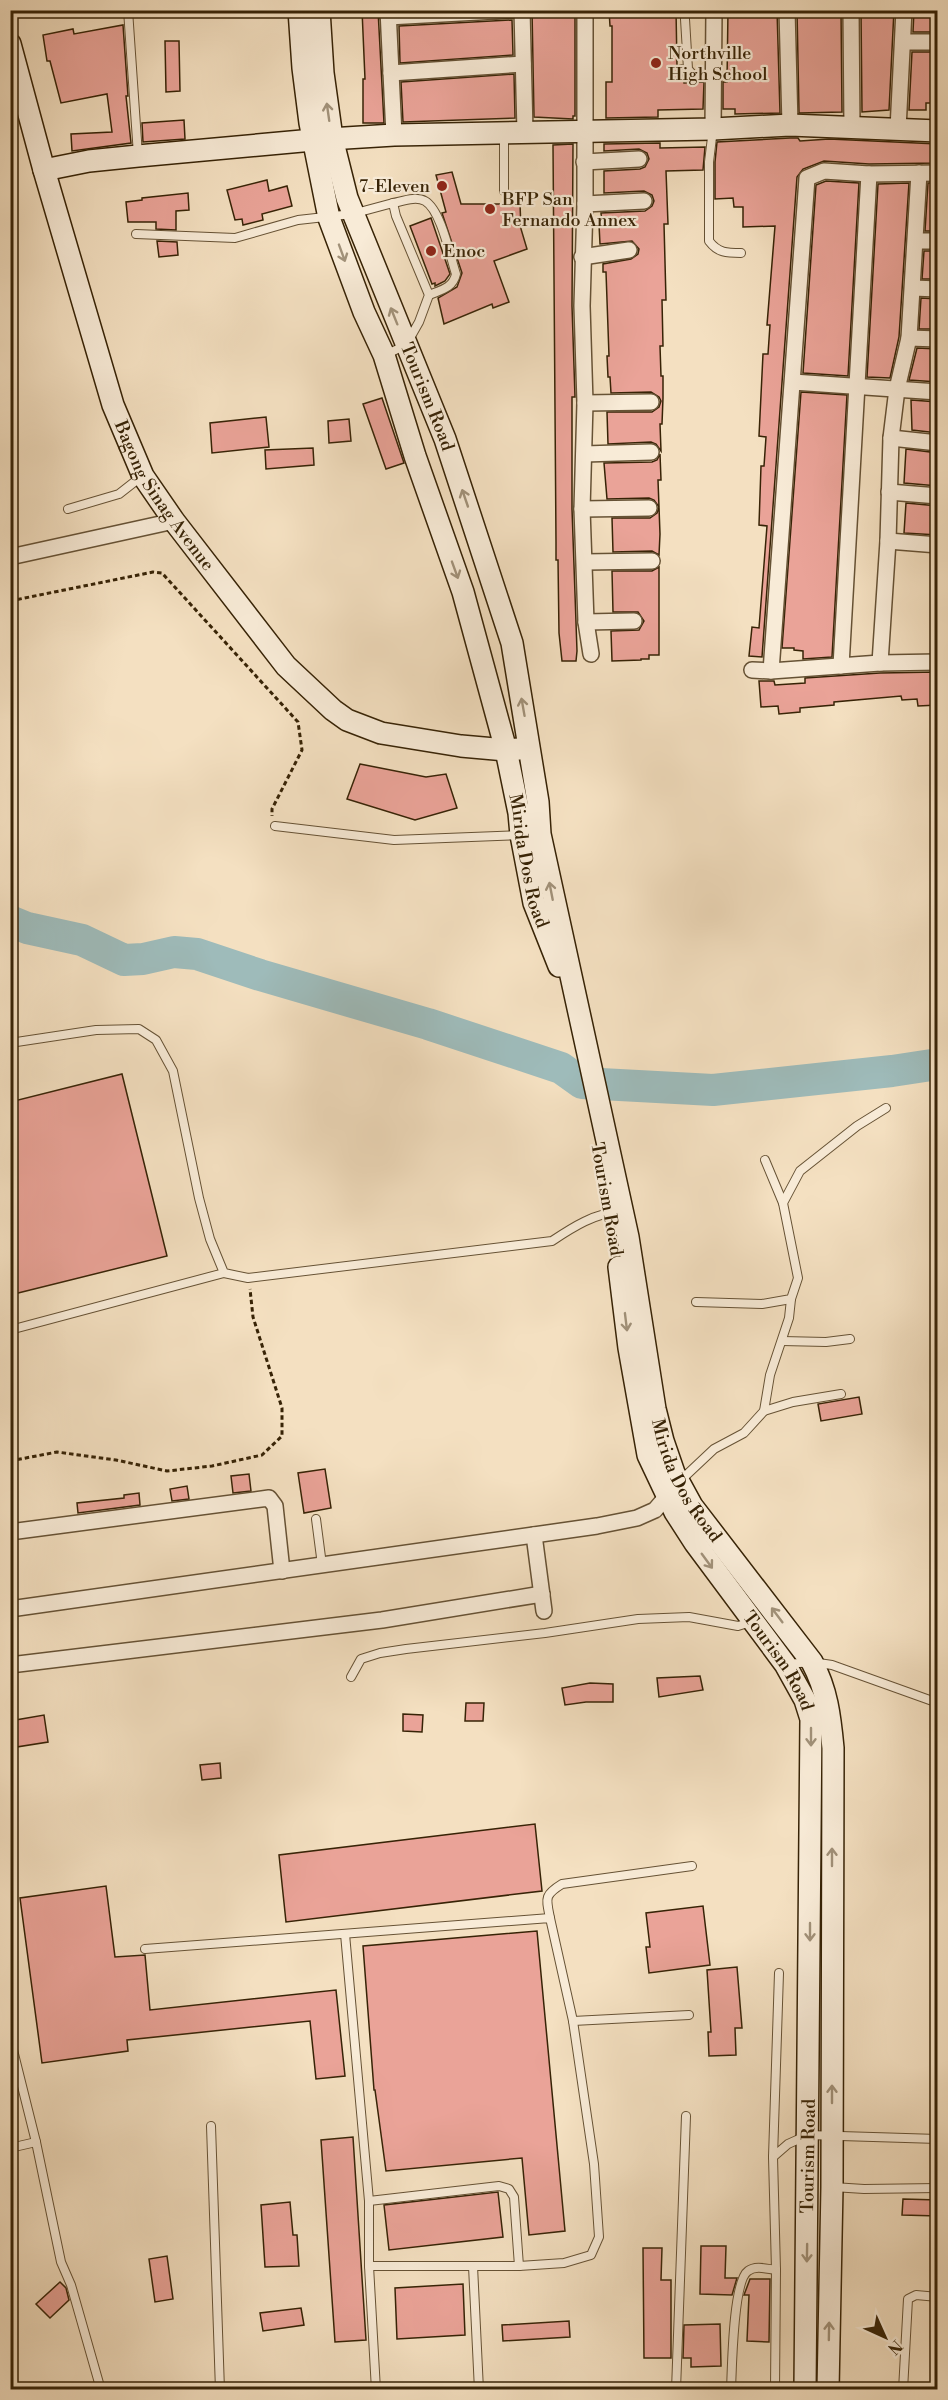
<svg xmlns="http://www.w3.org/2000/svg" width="948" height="2400" font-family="'Libre Bodoni',serif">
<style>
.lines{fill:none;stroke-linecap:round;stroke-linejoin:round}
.river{stroke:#9ebbba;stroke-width:32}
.building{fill:#eaa398;stroke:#372306;stroke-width:1.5}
.lane-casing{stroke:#665235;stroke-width:10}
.street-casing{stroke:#665235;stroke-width:18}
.secondary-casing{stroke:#372306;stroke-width:24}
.path{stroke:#372306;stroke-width:3;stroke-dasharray:4.5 3;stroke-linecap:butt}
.lane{stroke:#f8ebd7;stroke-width:8}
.street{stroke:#f8ebd7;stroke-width:15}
.secondary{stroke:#f8ebd7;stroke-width:21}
.oneway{stroke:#a19179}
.poi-dot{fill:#8f2418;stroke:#f8ebd7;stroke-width:2}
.labels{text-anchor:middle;stroke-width:4.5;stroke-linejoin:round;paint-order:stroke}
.poi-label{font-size:18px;fill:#372306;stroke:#f8ebd7;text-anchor:start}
.street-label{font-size:18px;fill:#372306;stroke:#f8ebd7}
</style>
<rect width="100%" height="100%" fill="#f4e0c1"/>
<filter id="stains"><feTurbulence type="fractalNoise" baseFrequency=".00333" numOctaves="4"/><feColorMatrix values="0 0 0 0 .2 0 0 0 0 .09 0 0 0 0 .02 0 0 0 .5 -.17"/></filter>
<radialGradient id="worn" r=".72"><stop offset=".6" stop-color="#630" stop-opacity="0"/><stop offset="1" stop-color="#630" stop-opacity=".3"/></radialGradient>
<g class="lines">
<path class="river" d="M10 921 27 928 82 940 124 960 143 959 174 952 197 954 260 975 428 1024 561 1068 582 1083 713 1090 892 1071 938 1064"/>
</g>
<g class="building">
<path d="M362 10H378L384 123H363V79H365Z"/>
<path d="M532 10 575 12V116H573V119L534 117Z"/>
<path d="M609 10H676L677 66 682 65 684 83 704 82 703 109 658 110V117L606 118V82H612V26H610Z"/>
<path d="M728 10H777L780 113 735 114V109H723V82H727Z"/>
<path d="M797 10H841L842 112 799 113Z"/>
<path d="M861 10H894L889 110 862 112Z"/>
<path d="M914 10H938V32H913Z"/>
<path d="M512 20 513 55 400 63 399 26Z"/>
<path d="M123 25 128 96H126L131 143 72 151 71 134 112 132 107 94 61 103 50 61H47L43 35 73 29 74 34Z"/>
<path d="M165 41H179L180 91 166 92Z"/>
<path d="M912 52H938V103H926V110H909Z"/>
<path d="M514 74 515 118 403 122 401 82Z"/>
<path d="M184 120 185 139 143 142 142 123Z"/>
<path d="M790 138H798L800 141 829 139 938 144V163L869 164 824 161 803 169 797 177 762 657 749 656 752 627 759 628 767 526 759 525 761 466H764L766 437 759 436 763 354H768L770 325H767L775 226 743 227V207H734L733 198 715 199V162L717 142Z"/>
<path d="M660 143V148L705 147 703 170 666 171 668 224H664L666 300H662L663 346H660L661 376H663V398L662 424H660L661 451 656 444 651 442 608 444 607 412H652L659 407 661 401 659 397 651 392 611 393 610 377H608L607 356H609L606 272H603V264L631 259 638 254 639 249 632 241 600 244 599 224 602 223 601 213 645 211 652 206 654 201 652 195 644 191 604 193V171L640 169 645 167 649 159 647 153 639 149 604 151V144Z"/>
<path d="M573 144 572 306 575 397H572V509L577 651 576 661H562L559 633 558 560H556V542L553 145Z"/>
<path d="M452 172 461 204H520L521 229 527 249 494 261 509 302 493 308 492 304 444 324 438 298 457 287 462 273 442 213 446 212 436 175Z"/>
<path d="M267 180 269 191 287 186 292 206 262 214 263 220 243 225 242 219 235 220 227 190Z"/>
<path d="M826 181 859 183 848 376 803 373 816 185Z"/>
<path d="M909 183 899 337 890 378 867 377 878 184Z"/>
<path d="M928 183H938V231H925Z"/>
<path d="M188 193 189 210 176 211V230L156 229V222H128L126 202 142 200V198Z"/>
<path d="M431 218 450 274 445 281 435 286V283L432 284 410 226Z"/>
<path d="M157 241 177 242 178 255 159 257Z"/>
<path d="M924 251H938V279H922Z"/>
<path d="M921 298 938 299V329H919Z"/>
<path d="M917 348 938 349V382L909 380Z"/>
<path d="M801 392 847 395 832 657 803 659V651L794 650V648H782Z"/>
<path d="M382 398 404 463 386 469 363 404Z"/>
<path d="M911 400 938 402V433L912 430Z"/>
<path d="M266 417 269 447 212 453 210 423Z"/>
<path d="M349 419 351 441 329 443 328 421Z"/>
<path d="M313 448 314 465 266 469 265 450Z"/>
<path d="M906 449 938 453V486L904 483Z"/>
<path d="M660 454 661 480H658L660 534 659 555 652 551 613 552 612 518H650L657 513 659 507 654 500 649 498 607 499 604 463 652 462 657 460Z"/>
<path d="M906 503 938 506V535L904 533Z"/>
<path d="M659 567V655H649V659H641V660L612 661 611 631 639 630 644 621 638 612H613L612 571H652Z"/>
<path d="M938 672V705L918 706 917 699 902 700 901 696 834 702V705L800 708V712L779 714 778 706 761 707 759 681H774L775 685 805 683V678L880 673Z"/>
<path d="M360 764 426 777 446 774 457 808 415 820 347 799Z"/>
<path d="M122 1074 167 1256 10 1295V1102Z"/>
<path d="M859 1397 862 1414 821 1421 818 1404Z"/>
<path d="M325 1469 331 1508 304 1513 298 1473Z"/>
<path d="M249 1474 251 1491 233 1493 231 1476Z"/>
<path d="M187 1486 189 1499 172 1501 170 1489Z"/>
<path d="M139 1493 140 1505 78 1513 77 1503 124 1498V1495Z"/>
<path d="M700 1676 703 1690 659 1697 657 1678Z"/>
<path d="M590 1683 613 1684V1702H586L565 1705 562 1688Z"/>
<path d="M466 1703H484L483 1721H465Z"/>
<path d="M403 1714 423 1715 422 1732 403 1731Z"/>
<path d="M44 1715 48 1742 10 1748V1721Z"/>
<path d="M220 1763 221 1778 202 1780 200 1765Z"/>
<path d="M535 1824 542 1891 286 1922 279 1855Z"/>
<path d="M106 1886 115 1957 145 1955 150 2010 336 1990 345 2076 316 2079 310 2021 127 2040 128 2051 42 2063 20 1898Z"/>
<path d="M703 1906 710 1965 649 1973 646 1947H650L646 1913Z"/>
<path d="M537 1931 565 2231 529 2235 522 2158 386 2171 375 2090H374L363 1946Z"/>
<path d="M737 1967 742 2028H735L736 2055 709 2056 708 2032H711L707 1970Z"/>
<path d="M353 2137 366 2340 335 2342 321 2140Z"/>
<path d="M498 2192 503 2237 389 2250 384 2205Z"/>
<path d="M903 2199 938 2200V2216L902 2215Z"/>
<path d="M290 2202 293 2235H297L299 2266 265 2267 261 2205Z"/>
<path d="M701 2246H726L725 2278H737L732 2295 700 2294Z"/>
<path d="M643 2248H662L661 2280H671V2358H644Z"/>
<path d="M167 2256 173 2299 155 2302 149 2259Z"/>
<path d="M750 2279H770L769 2342 747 2341 749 2295H744Z"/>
<path d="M60 2282 66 2288 69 2300 50 2318 36 2304Z"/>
<path d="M463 2284 465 2335 397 2339 395 2288Z"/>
<path d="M301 2308 304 2325 263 2331 260 2313Z"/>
<path d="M569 2321 570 2337 503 2341 502 2325Z"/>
<path d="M720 2324 721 2366 691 2367V2358H683L684 2325Z"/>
</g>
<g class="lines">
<g class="lane-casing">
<g id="lane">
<path d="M128 10 138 155"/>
<path d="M685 19 688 69 694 76 715 77"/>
<path d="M713 129 709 162V241C718 253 727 253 741 253"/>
<path d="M504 134V191"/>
<path d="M393 203C403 201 416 196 425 201 441 210 450 256 456 274 453 288 441 290 429 295"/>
<path d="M136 234 235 238 298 220 352 214 393 203 396 216 429 295 419 322 406 345 385 355"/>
<path d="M68 509 119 494 142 476"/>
<path d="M275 826 394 840 521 835"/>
<path d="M10 1043 96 1030 139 1029 156 1040 173 1071 199 1198 210 1239 224 1273 248 1278 552 1241C573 1227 595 1213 621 1211"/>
<path d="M765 1160 783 1203"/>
<path d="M696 1302 762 1304 791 1299 798 1278 783 1203 800 1171 857 1126 886 1108"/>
<path d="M10 1330 224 1273"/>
<path d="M782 1341 826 1342 850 1339"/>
<path d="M764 1411 793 1402 841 1394"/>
<path d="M680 1481 714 1449 744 1433 764 1411 770 1375 789 1318 791 1299"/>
<path d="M316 1519 322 1565"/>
<path d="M787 1664 812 1662 832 1665 938 1703"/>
<path d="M351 1677 361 1659 380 1653 406 1649 545 1633 638 1619 689 1617 738 1626 751 1622"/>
<path d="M550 1918C546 1898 544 1895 562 1884L692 1866"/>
<path d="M345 1934 369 2201V2266L376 2390"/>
<path d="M145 1949 550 1918 573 2021 594 2164 599 2237 591 2255 564 2263 519 2266H369"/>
<path d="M779 1973 773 2157 788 2144 808 2135 938 2139"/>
<path d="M573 2021 689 2015"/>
<path d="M10 2038 36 2142 61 2262 71 2285 101 2390"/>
<path d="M211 2126 220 2390"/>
<path d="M10 2148 36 2142"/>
<path d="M773 2157 776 2270 775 2390"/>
<path d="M833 2187 864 2189 938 2188"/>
<path d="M369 2201 499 2186 509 2189 514 2197 519 2266"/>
<path d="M473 2266 479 2390"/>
<path d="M676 2390 686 2116"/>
<path d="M731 2390C732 2368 733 2281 748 2271 756 2265 767 2269 776 2270"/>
<path d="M903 2390 908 2299 916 2295 938 2297"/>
</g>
</g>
<g class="street-casing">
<g id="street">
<path d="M388 10 394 135"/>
<path d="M522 10 525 132"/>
<path d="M585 10V204L582 306 585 403 582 509 586 622 591 654"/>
<path d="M787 10 790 125"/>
<path d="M851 10 852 127"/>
<path d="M388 17 515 10"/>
<path d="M904 42H938"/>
<path d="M391 73 523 64"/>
<path d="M713 129 714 10"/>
<path d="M898 129 904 10"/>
<path d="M584 162 639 159"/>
<path d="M585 204 644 201"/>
<path d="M916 241H938"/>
<path d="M582 257 629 250"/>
<path d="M913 288 938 289"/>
<path d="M909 338 938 339"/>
<path d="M793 382 938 392"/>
<path d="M585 403 651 402"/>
<path d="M891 438 938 443"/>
<path d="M584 454 651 452"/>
<path d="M889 492 938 496"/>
<path d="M582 509 649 508"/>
<path d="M888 541 938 545"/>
<path d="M10 557 174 521"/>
<path d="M585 562 652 561"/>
<path d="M586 622 634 621"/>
<path d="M880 663 888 541 891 438 897 389 909 338 919 173"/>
<path d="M841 666 869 174"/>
<path d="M752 670 771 671 880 663 938 662"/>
<path d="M771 671 807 178 824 171 869 174 938 173"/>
<path d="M10 1532 269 1498 275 1506 282 1571"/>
<path d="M534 1535 544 1611"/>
<path d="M10 1609 597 1526 637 1518 655 1510 673 1489"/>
<path d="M10 1665 382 1620 542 1594"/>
</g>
</g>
<g class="secondary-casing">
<g id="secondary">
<path id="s1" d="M299 10 303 68 310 123 329 218 364 312 384 355 415 456 463 592 506 750 519 813 521 835 534 903 559 966"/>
<path id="s2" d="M319 10 323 73 332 138 347 198 445 439 512 643 538 802 540 834 628 1237 655 1409 663 1441 674 1473 692 1506 812 1662C827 1690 830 1716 833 1748L832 2187 828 2390"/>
<path id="s3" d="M10 44 44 170 113 405 143 476 174 521 286 666 333 710 347 720 381 733 461 746 506 750 519 749"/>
<path d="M44 170 89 161 138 156 313 140 394 135 713 129 790 125 938 131"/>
<path id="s4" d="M619 1267 629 1348 648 1455 675 1512 695 1543 785 1664 805 1700 811 1719 805 2390"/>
</g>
</g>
<g class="path">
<path d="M10 601 153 572 162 573 298 722 302 750 272 809V816"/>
<path d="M10 1461 57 1452 116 1460 167 1471 212 1466 262 1455 282 1436V1408L253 1317 250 1289"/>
</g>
<use href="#lane" class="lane"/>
<use href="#street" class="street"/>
<use href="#secondary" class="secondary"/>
</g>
<defs><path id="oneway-shaft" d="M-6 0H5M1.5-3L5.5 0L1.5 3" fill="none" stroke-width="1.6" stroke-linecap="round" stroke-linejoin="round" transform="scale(1.5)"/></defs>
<g class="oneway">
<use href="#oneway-shaft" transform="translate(328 112) rotate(-98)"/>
<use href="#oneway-shaft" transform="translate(342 253) rotate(70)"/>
<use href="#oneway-shaft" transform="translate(394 316) rotate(-112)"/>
<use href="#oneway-shaft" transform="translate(465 498) rotate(-109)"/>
<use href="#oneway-shaft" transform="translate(455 570) rotate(70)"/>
<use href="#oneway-shaft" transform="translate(523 707) rotate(-100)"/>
<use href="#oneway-shaft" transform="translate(551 891) rotate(-101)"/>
<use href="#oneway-shaft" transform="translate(626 1322) rotate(83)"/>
<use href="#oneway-shaft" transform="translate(707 1561) rotate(54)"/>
<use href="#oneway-shaft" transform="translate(777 1615) rotate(-127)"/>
<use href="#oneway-shaft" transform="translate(811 1737) rotate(90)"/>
<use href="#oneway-shaft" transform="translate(832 1857) rotate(-90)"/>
<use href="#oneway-shaft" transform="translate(810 1932) rotate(90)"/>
<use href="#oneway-shaft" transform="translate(832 2094) rotate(-90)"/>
<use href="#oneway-shaft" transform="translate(807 2253) rotate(91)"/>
<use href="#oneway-shaft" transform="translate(829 2331) rotate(-89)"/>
</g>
<g class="poi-dot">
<circle cx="656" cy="63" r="6"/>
<circle cx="442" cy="186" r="6"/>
<circle cx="490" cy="209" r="6"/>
<circle cx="431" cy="251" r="6"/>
</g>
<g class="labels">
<g class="poi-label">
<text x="668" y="59">Northville<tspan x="668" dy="21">High School</tspan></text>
<text x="430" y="192" text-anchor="end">7-Eleven</text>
<text x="502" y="205">BFP San<tspan x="502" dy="21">Fernando Annex</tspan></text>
<text x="443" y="257">Enoc</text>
</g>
<g class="street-label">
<text dy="6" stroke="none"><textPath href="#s2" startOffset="405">Tourism Road</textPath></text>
<text dy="6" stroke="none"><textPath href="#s3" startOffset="480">Bagong Sinag Avenue</textPath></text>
<text dy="6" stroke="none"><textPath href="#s1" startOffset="885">Mirida Dos Road</textPath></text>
<text transform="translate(607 1199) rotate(80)" y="6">Tourism Road</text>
<text dy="6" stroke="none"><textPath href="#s2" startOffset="1524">Mirida Dos Road</textPath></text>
<text dy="6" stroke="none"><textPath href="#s4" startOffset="435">Tourism Road</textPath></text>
<text transform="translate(808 2156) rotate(-89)" y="6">Tourism Road</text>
</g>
</g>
<rect width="948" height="2400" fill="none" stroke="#f4e0c1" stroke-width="36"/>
<rect x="12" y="12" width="924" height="2376" fill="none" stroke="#372306" stroke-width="3"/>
<rect x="18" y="18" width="912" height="2364" fill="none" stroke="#372306" stroke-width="1.5"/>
<g transform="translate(885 2337) rotate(135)" stroke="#f8ebd7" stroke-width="4.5" paint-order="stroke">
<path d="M0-4.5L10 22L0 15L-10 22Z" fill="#372306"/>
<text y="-9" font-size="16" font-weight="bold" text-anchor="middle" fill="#372306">N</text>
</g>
<rect width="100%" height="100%" filter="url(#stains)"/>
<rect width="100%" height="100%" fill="url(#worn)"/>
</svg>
